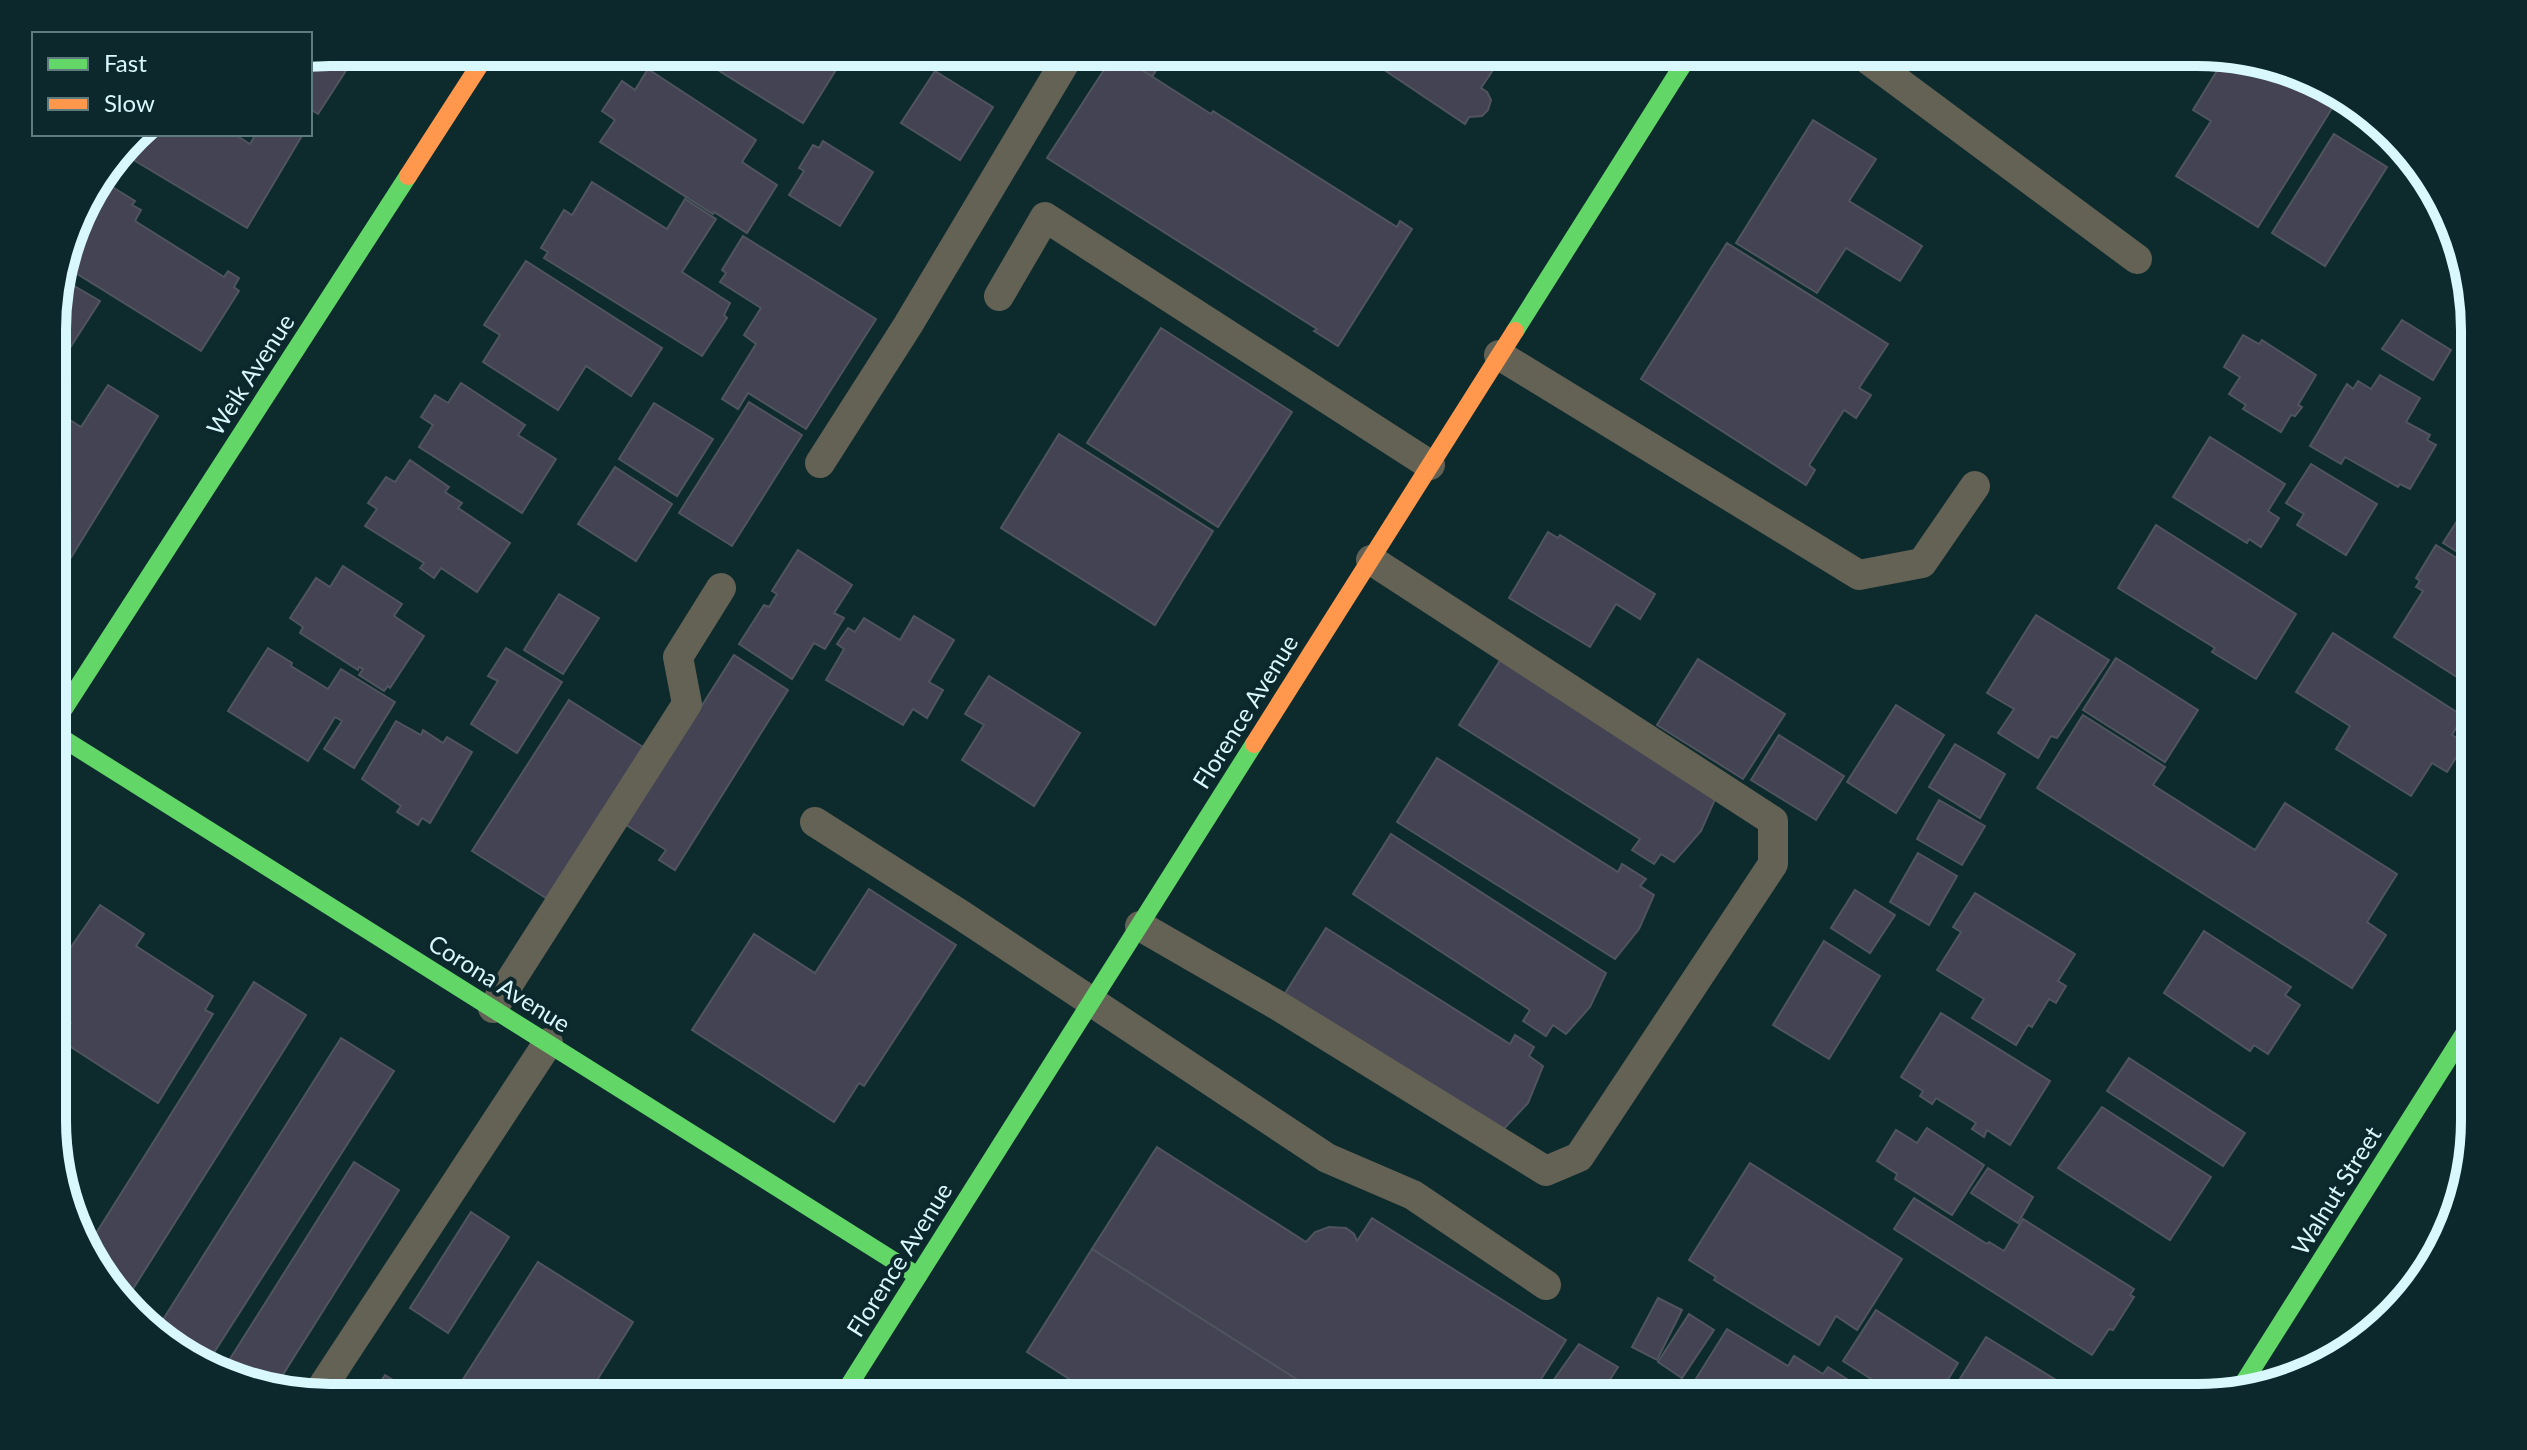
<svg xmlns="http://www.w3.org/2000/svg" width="2527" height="1450" font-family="Lato,sans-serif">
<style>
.building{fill:#434353;stroke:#50545e;stroke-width:2}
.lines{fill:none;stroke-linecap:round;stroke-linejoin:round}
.lane{stroke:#646255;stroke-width:30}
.fast{stroke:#63d668;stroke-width:18}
.slow{stroke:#ff974d;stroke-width:18}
.labels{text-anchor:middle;stroke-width:8;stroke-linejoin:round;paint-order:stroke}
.street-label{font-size:24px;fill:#d8f8fd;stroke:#0c282c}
.rim{fill:none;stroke:#d8f8fd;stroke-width:10}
</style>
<rect width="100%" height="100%" fill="#0d2a2d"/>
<g class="building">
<path d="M330 52H358L318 114 310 109V56Z"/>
<path d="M689 52H847L803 123Z"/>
<path d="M1115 52H1167L1152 77Z"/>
<path d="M1373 52H1505L1481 88 1487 92 1491 100 1488 110 1482 116 1469 117 1465 124 1368 59Z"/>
<path d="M1115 53 1211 114 1213 111 1397 227 1400 221 1412 229 1338 346 1314 331 1317 329 1047 158Z"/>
<path d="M2228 60 2336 89 2341 94 2258 227 2176 176 2211 121 2193 110 2223 61 2226 63Z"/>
<path d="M648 69 756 140 742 162 777 185 747 233 714 212 713 214 600 142 615 120 602 111 622 81 635 90Z"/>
<path d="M935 71 993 107 960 160 901 123Z"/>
<path d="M1813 120 1876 159 1849 201 1922 246 1900 281 1846 248 1817 293 1736 243Z"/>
<path d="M136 134H234L250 144 256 134H303L247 228 122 153Z"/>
<path d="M2334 134 2387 167 2325 266 2272 233Z"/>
<path d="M823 141 873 172 840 226 789 195 804 171 799 168 813 145 819 148Z"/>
<path d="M101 180 135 201 132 205 141 210 135 221 224 277 228 271 239 278 234 287 239 291 201 351 63 265 81 206Z"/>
<path d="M592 182 667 229 685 199 716 219 682 272 730 303 724 315 727 318 702 356 544 258 548 252 541 248 564 210 572 215Z"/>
<path d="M743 236 876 319 806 429 748 393 738 409 722 399 756 344 744 335 761 308 720 282 726 273 722 270Z"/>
<path d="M1727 243 1888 344 1859 388 1871 395 1856 418 1844 410 1809 465 1815 470 1806 485 1641 379Z"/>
<path d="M526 261 662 348 631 396 586 366 558 410 483 362 500 335 484 325Z"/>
<path d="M59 277 100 301 68 351 64 349 54 364V294Z"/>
<path d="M2402 320 2451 350 2433 380 2382 349Z"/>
<path d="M1161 328 1292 412 1218 527 1087 443Z"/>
<path d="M2243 335 2259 344 2262 340 2316 375 2298 405 2302 407 2295 416 2291 415 2281 432 2243 409 2246 405 2229 394 2240 377 2224 367Z"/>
<path d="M2380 375 2420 398 2406 422 2430 435 2427 440 2436 445 2410 489 2400 484 2398 487 2345 457 2341 464 2310 446 2347 384 2353 389 2358 381 2371 389Z"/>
<path d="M461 383 525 425 518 435 556 459 522 513 419 447 433 425 421 417 435 395 448 403Z"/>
<path d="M108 385 158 416 64 569 54 563V410L81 427Z"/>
<path d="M749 402 802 435 732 546 679 513Z"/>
<path d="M654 403 713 439 677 496 619 459Z"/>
<path d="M1059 434 1213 531 1155 625 1001 528Z"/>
<path d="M2210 437 2285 484 2268 511 2279 518 2261 547 2249 539 2247 543 2173 497Z"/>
<path d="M410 460 449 487 445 492 462 503 458 508 510 543 477 592 441 568 434 578 420 568 424 563 365 526 377 509 368 503 386 477 395 482Z"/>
<path d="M2311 464 2377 504 2346 555 2297 525 2304 514 2286 503Z"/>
<path d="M615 467 672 504 636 561 578 524Z"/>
<path d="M2470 501 2474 504V550L2469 559 2443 543Z"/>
<path d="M2156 525 2296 614 2256 679 2212 652 2215 648 2118 588Z"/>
<path d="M1548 532 1558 538 1560 535 1655 594 1640 619 1616 604 1590 647 1509 598Z"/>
<path d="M2436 545 2474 569V688L2394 637 2423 591 2416 587 2420 581 2416 578Z"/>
<path d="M798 550 852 585 834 613 844 618 825 649 814 643 792 679 739 644 764 605 769 607 777 594 772 591Z"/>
<path d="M343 566 402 604 394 616 424 636 390 688 388 686 384 691 359 675 363 669 359 667 358 670 300 633 303 627 290 618 316 578 330 587Z"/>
<path d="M559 594 599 618 563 674 524 650Z"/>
<path d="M2036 615 2109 660 2057 738 2051 736 2038 758 1998 733 2014 709 1987 693Z"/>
<path d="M914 616 954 640 929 682 943 690 927 718 913 709 903 725 826 680 844 649 837 644 848 628 855 632 864 618 900 640Z"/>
<path d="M2333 633 2463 716 2452 735 2465 743 2447 772 2432 763 2411 796 2336 749 2350 726 2296 692Z"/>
<path d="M268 648 292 663 291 666 328 689 341 669 395 702 354 768 324 749 342 721 335 717 308 761 228 711Z"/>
<path d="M506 648 562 682 517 753 471 724 498 681 488 676Z"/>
<path d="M734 655 788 690 675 870 659 860 666 850 626 825Z"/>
<path d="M2116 658 2198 710 2165 762 2083 710Z"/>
<path d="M1501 659 1717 795 1701 831 1674 862 1661 854 1654 864 1632 850 1640 839 1459 725Z"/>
<path d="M1698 659 1785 714 1743 779 1657 725Z"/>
<path d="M989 676 1080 733 1034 806 962 760 984 725 965 714Z"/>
<path d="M569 700 643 747 546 898 472 851Z"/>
<path d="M1896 705 1944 735 1896 813 1847 782Z"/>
<path d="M2083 715 2165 767 2153 785 2255 850 2285 803 2397 874 2367 922 2386 935 2352 988 2037 788Z"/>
<path d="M396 721 421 735 423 730 443 743 447 737 472 752 430 823 422 818 418 825 397 812 401 806 362 779Z"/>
<path d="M1779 735 1844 776 1816 820 1751 780Z"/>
<path d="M1955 744 2005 774 1980 818 1929 787Z"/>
<path d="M1437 758 1618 872 1622 864 1646 879 1640 886 1654 895 1639 929 1615 959 1397 822Z"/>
<path d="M1939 800 1985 826 1962 865 1917 839Z"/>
<path d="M1391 834 1606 973 1590 1007 1566 1034 1553 1025 1546 1036 1523 1021 1530 1010 1353 894Z"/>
<path d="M1918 853 1957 876 1929 925 1890 902Z"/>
<path d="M869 889 956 945 864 1086 859 1083 834 1122 692 1030 754 934 815 973Z"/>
<path d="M1855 890 1895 915 1870 953 1831 928Z"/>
<path d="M1975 893 2075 954 2058 981 2066 986 2056 1003 2049 999 2032 1027 2028 1025 2016 1045 1972 1018 1984 999 1937 970 1961 932 1953 927Z"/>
<path d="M100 905 144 934 136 946 213 996 205 1010 213 1014 158 1103 60 1040 71 1023 54 1012V964L68 945 71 947Z"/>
<path d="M1326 928 1510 1044 1515 1035 1534 1047 1529 1056 1543 1066 1528 1103 1501 1132 1284 995Z"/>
<path d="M2204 931 2291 987 2285 995 2300 1005 2268 1054 2254 1045 2250 1051 2164 993Z"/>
<path d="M1824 941 1880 976 1829 1059 1773 1025Z"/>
<path d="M254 982 306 1015 126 1300 99 1275 88 1246Z"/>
<path d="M1941 1013 2050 1081 2010 1145 1987 1130 1984 1137 1972 1129 1976 1123 1936 1098 1932 1104 1920 1096 1923 1091 1901 1077Z"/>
<path d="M341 1038 394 1071 206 1365 191 1361 157 1329Z"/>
<path d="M2129 1058 2245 1133 2223 1166 2107 1091Z"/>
<path d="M2102 1107 2211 1177 2170 1240 2058 1168Z"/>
<path d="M1927 1128 1984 1165 1952 1215 1895 1179 1897 1174 1877 1161 1896 1130 1917 1143Z"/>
<path d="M1157 1147 1306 1242 1315 1232 1329 1227 1346 1228 1354 1234 1357 1241 1372 1218 1566 1340 1529 1398H1326L1092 1249Z"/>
<path d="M354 1162 399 1190 277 1384 223 1370Z"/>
<path d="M1750 1163 1902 1259 1857 1330 1836 1316 1819 1345 1714 1280 1716 1277 1689 1260Z"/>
<path d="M1988 1168 2033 1197 2018 1223 1971 1193Z"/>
<path d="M1914 1198 1987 1244 1989 1242 2004 1251 2023 1219 2134 1289 2130 1295 2134 1297 2113 1330 2109 1329 2092 1355 1894 1229Z"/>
<path d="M471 1212 509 1237 448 1333 410 1308Z"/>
<path d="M1092 1249 1326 1398H1099L1027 1352Z"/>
<path d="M538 1262 633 1322 586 1398H451Z"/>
<path d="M1658 1298 1682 1310 1657 1360 1632 1347Z"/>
<path d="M1876 1310 1958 1363 1937 1398H1901L1843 1361Z"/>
<path d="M1689 1314 1714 1330 1682 1378 1658 1362Z"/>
<path d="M1727 1329 1788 1366 1794 1356 1823 1374 1828 1367 1850 1381 1840 1398 1819 1387 1813 1398H1684Z"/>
<path d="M1986 1337 2066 1386 2059 1397 1948 1398Z"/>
<path d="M1579 1344 1618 1367 1598 1398H1541Z"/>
<path d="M385 1375 422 1398H370Z"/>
</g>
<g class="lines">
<g class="lane">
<path d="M1858 52 2137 259"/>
<path d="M999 296 1045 217 1430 465"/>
<path d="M1499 355 1859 575 1922 563 1975 486"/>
<path d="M820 463 908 325 1071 52"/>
<path d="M815 822 961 915 1327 1158 1413 1195 1546 1285"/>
<path d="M1140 926 1277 1005 1546 1171 1579 1157 1773 864V821L1371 560"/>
<path d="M493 1008 687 704 678 657 721 588"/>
<path d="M317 1395 548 1043"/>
</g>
<g class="fast">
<path d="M1515 331 1691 52"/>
<path d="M54 724 408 176"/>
<path d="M54 733 918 1276"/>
<path d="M2239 1390 2474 1018"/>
<path d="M841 1398 1254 744"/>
</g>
<g class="slow">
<path d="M408 176 488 52"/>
<path d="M1254 744 1515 331"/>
</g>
</g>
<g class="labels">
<g class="street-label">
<text transform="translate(251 375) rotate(-57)" y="8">Weik Avenue</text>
<text transform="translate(1246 712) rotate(-58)" y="8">Florence Avenue</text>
<text transform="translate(499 984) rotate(32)" y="8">Corona Avenue</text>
<text transform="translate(2337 1191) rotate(-58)" y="8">Walnut Street</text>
<text transform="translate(900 1260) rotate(-58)" y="8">Florence Avenue</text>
</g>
</g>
<path d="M0 0H2527V1450H0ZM330 66H2197A264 264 0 0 1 2461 330V1120A264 264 0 0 1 2197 1384H330A264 264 0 0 1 66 1120V330A264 264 0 0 1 330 66Z" fill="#0c282c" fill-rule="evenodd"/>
<path class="rim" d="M330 66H2197A264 264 0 0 1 2461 330V1120A264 264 0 0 1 2197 1384H330A264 264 0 0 1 66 1120V330A264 264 0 0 1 330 66Z"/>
<rect x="32" y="32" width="280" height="104" fill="#0c282c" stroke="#5e7b80" stroke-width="2"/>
<rect x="48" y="58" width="40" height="12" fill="#63d668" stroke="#5e7b80" stroke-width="2"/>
<text x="104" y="72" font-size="24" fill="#d8f8fd">Fast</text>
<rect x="48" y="98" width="40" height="12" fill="#ff974d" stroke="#5e7b80" stroke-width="2"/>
<text x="104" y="112" font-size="24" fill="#d8f8fd">Slow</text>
</svg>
